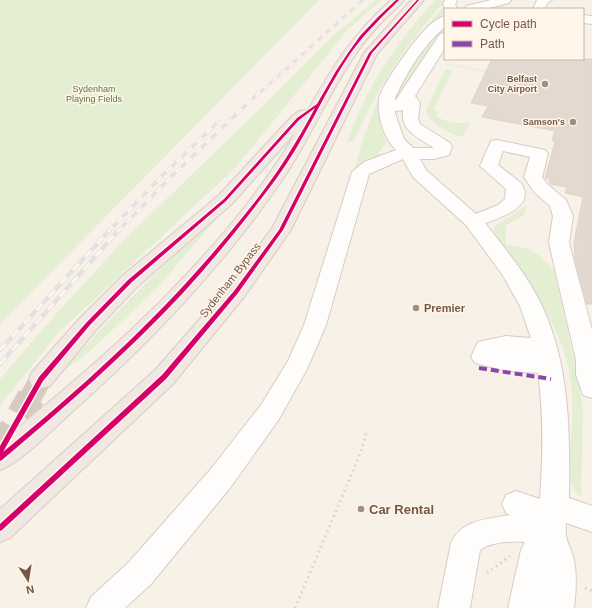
<svg xmlns="http://www.w3.org/2000/svg" width="592" height="608" font-family="Arial,sans-serif">
<style>
.green{fill:#e3eed2}
.building{fill:#e4d9d0;stroke:#e0d4ca}
.lines{fill:none;stroke-linecap:round;stroke-linejoin:round}
.highway-tunnel-far1{stroke:#d7cac0;stroke-width:22;stroke-dasharray:22 11;stroke-linecap:butt}
.highway-tunnel{stroke:#d7cac0;stroke-width:28;stroke-dasharray:28 14;stroke-linecap:butt}
.minor-casing{stroke:#d6ccc5;stroke-width:2}
.highway-casing{stroke:#d6ccc4;stroke-width:2}
.path-far1{stroke:#dad1cb;stroke-width:1.5;stroke-dasharray:0.5 2;stroke-linecap:butt}
.path{stroke:#dad1cb;stroke-width:3;stroke-dasharray:1.5 4;stroke-linecap:butt}
.minor{fill:#fefdfc;fill-rule:evenodd}
.highway{fill:#f1e8e3;fill-rule:evenodd}
.rail-far2-casing{stroke:#e4e1e5;stroke-width:3}
.rail-far1-casing{stroke:#e4e1e5;stroke-width:3.5}
.rail-casing{stroke:#e4e1e5;stroke-width:4.5}
.rail-far2{stroke:#fff6e9;stroke-width:2;stroke-dasharray:5.5;stroke-linecap:butt}
.rail-far1{stroke:#fff6e9;stroke-width:2.5;stroke-dasharray:7;stroke-linecap:butt}
.rail{stroke:#fff6e9;stroke-width:3;stroke-dasharray:9;stroke-linecap:butt}
.quiet{stroke:#8e44ad;stroke-width:4;stroke-dasharray:8 4;stroke-linecap:butt}
.cycleway-casing{stroke:#fff6e9;stroke-width:3}
.cycleway{fill:#d6006c;fill-rule:evenodd}
.poi-dot{fill:#a38d7f;stroke:#fff6e9;stroke-width:1.5}
.labels{text-anchor:middle;stroke-width:3;stroke-linejoin:round;paint-order:stroke}
.far-poi-label{font-size:9px;font-weight:bold;fill:#765747;stroke:#fff6e9;text-anchor:end}
.far-park-label{font-size:9px;fill:#527c3f;stroke:#fff6e9}
.street-label{font-size:11px;fill:#765747;stroke:#fff6e9}
.poi-label{font-size:11px;font-weight:bold;fill:#765747;stroke:#fff6e9;text-anchor:start}
.near-poi-label{font-size:13px;font-weight:bold;fill:#765747;stroke:#fff6e9;text-anchor:start}
</style>
<rect width="100%" height="100%" fill="#f7f1e8"/>
<g class="green">
<path d="M0 0H319L0 324Z"/>
<path d="M376 0H382L348 29 235 168 56 335 0 406V379L56 314 126 238 262 107 335 34Z"/>
<path d="M435 0H446C404 46 380 84 354 140L347 143C365 89 397 42 435 0Z"/>
<path d="M445 5 449 9H445V16L420 36 380 96 381 127 386 143 378 153 381 159 354 171 363 139 379 97V95L418 36Z"/>
<path d="M445 27V31L398 97C403 77 429 40 445 27Z"/>
<path d="M446 69 453 70 433 109 438 112 436 116C449 124 457 124 471 122L462 137C448 132 430 125 426 110Z"/>
<path d="M527 205 523 216 506 225V245L529 249 540 256 554 270 572 352 583 409 581 497C576 492 570 485 569 477 567 465 570 452 571 440 573 414 574 388 567 362 556 319 524 273 497 239L494 233V227Z"/>
<path d="M222 212 157 288 91 350 58 375C111 319 163 262 222 212Z"/>
</g>
<path class="building" d="M492 59H592V304H587L575 259 574 242 583 197 565 193 567 187 550 184 549 179 545 178 555 142 552 140 555 131 482 117 488 106 471 103Z"/>
<g class="lines">
<path class="highway-tunnel-far1" d="M30 398 41 379"/>
<path class="highway-tunnel" d="M0 452 31 397"/>
<g class="minor-casing">
<g id="minor">
<path d="M445 0H457L455 5 458 9H446L443 5Z"/>
<path d="M491 0H511L509 3 485 9H464L466 6Z"/>
<path d="M537 0H552L547 3 545 9H533Z"/>
<path d="M583 15 592 16V24L583 23Z"/>
<path d="M445 16V27C423 45 407 72 395 98V101L440 34 445 33V48L415 96 420 103 418 119 420 124 450 143 452 147 449 155 434 159H420L426 170 476 214 498 205 505 199 506 189 480 166 491 141 497 140 545 150 548 154 542 177 547 184 566 200 573 216 569 243 592 330V398L583 395 576 375V360L549 243 553 216 550 206 534 192 524 177 530 157 503 151 498 165 521 183C537 206 500 218 485 223 506 250 528 276 542 306 570 366 570 433 569 498L592 506V532L566 523C564 541 570 544 574 560 577 576 576 592 574 608H508L521 550 525 542C511 541 491 542 480 550L470 608H438L451 543C462 519 488 519 510 515L506 513 502 504 506 495 516 491 540 499C543 456 544 416 538 373L507 371 475 363 471 357 478 342 506 336 531 338 520 306 502 274 466 225 413 177 403 159 369 174 326 325 307 369 279 419 230 488 151 584 125 608H86L91 597 129 562 210 470 261 405 288 361 304 325 352 172 364 162 396 150C384 139 377 116 379 99 381 86 413 42 423 32 428 26 437 18 445 16ZM403 110C400 131 419 138 434 148H413L404 139 395 113V111Z"/>
</g>
</g>
<g class="highway-casing">
<g id="highway">
<path d="M391 0H404C399 7 392 12 386 18 375 29 365 40 356 54 329 92 311 137 285 176 226 263 152 341 73 411 54 428 23 461 0 470V442C107 357 227 250 296 132L232 204 138 286 96 330 50 386 41 388 32 386 29 379 32 372 80 318 122 276 218 196 292 116 299 111 308 110C331 69 355 31 391 0Z"/>
<path d="M411 0H424L377 54 291 230 244 297 173 384 10 538 0 542V509L155 370 228 287 272 228 364 53Z"/>
</g>
</g>
<path class="path-far1" d="M446 64 495 73"/>
<g class="path">
<path d="M487 573 510 556"/>
<path d="M585 588 592 591"/>
<path d="M295 608 361 452 367 430"/>
</g>
<use href="#minor" class="minor"/>
<use href="#highway" class="highway"/>
<g class="rail-far2-casing">
<path id="rail-far2" d="M248 103 363 0"/>
</g>
<g class="rail-far1-casing">
<g id="rail-far1">
<path d="M108 232 162 176 219 121"/>
<path d="M117 232 174 174 249 102"/>
</g>
</g>
<g class="rail-casing">
<g id="rail">
<path d="M0 350 109 231"/>
<path d="M0 364 118 231"/>
</g>
</g>
<use href="#rail-far2" class="rail-far2"/>
<use href="#rail-far1" class="rail-far1"/>
<use href="#rail" class="rail"/>
<path class="quiet" d="M479 368 551 379"/>
<g class="cycleway-casing">
<g id="cycleway">
<path d="M396 0H399C382 17 364 34 350 54 323 94 305 140 276 179 247 218 216 257 183 293 127 353 65 407 2 460L0 461V446L39 377 86 323 128 280 224 199 297 118 317 104 336 71 348 53 360 36 378 17ZM315 108C306 125 296 142 286 158 269 185 248 211 228 235 161 316 84 386 3 452L43 381 90 325 132 282 226 201 299 120Z"/>
<path d="M417 0H419L372 53 283 230 238 293 166 379 2 530 0 531V524L162 375 234 291 279 230 369 53Z"/>
</g>
</g>
<use href="#cycleway" class="cycleway"/>
</g>
<g class="poi-dot">
<circle cx="545" cy="84" r="4"/>
<circle cx="573" cy="122" r="4"/>
<circle cx="416" cy="308" r="4"/>
<circle cx="361" cy="509" r="4"/>
</g>
<g class="labels">
<g class="far-poi-label">
<text x="537" y="82">Belfast<tspan x="537" dy="10">City Airport</tspan></text>
<text x="565" y="125">Samson's</text>
</g>
<g class="far-park-label">
<text x="94" y="92">Sydenham<tspan x="94" dy="10">Playing Fields</tspan></text>
</g>
<g class="street-label">
<text transform="translate(230 280) rotate(-52)" y="4">Sydenham Bypass</text>
</g>
<g class="poi-label">
<text x="424" y="312">Premier</text>
</g>
<g class="near-poi-label">
<text x="369" y="514">Car Rental</text>
</g>
</g>
<rect x="444" y="8" width="140" height="52" fill="#fff6e9" stroke="#c8b6a8"/>
<rect x="452" y="21" width="20" height="6" fill="#d6006c" stroke="#c8b6a8"/>
<text x="480" y="28" font-size="12" fill="#765747">Cycle path</text>
<rect x="452" y="41" width="20" height="6" fill="#8e44ad" stroke="#c8b6a8"/>
<text x="480" y="48" font-size="12" fill="#765747">Path</text>
<g transform="translate(28 580) rotate(168)" stroke="#fff6e9" stroke-width="3" paint-order="stroke">
<path d="M0-3L7 15L0 10L-7 15Z" fill="#765747"/>
<text y="-6" font-size="11" font-weight="bold" text-anchor="middle" fill="#765747">N</text>
</g>
</svg>
